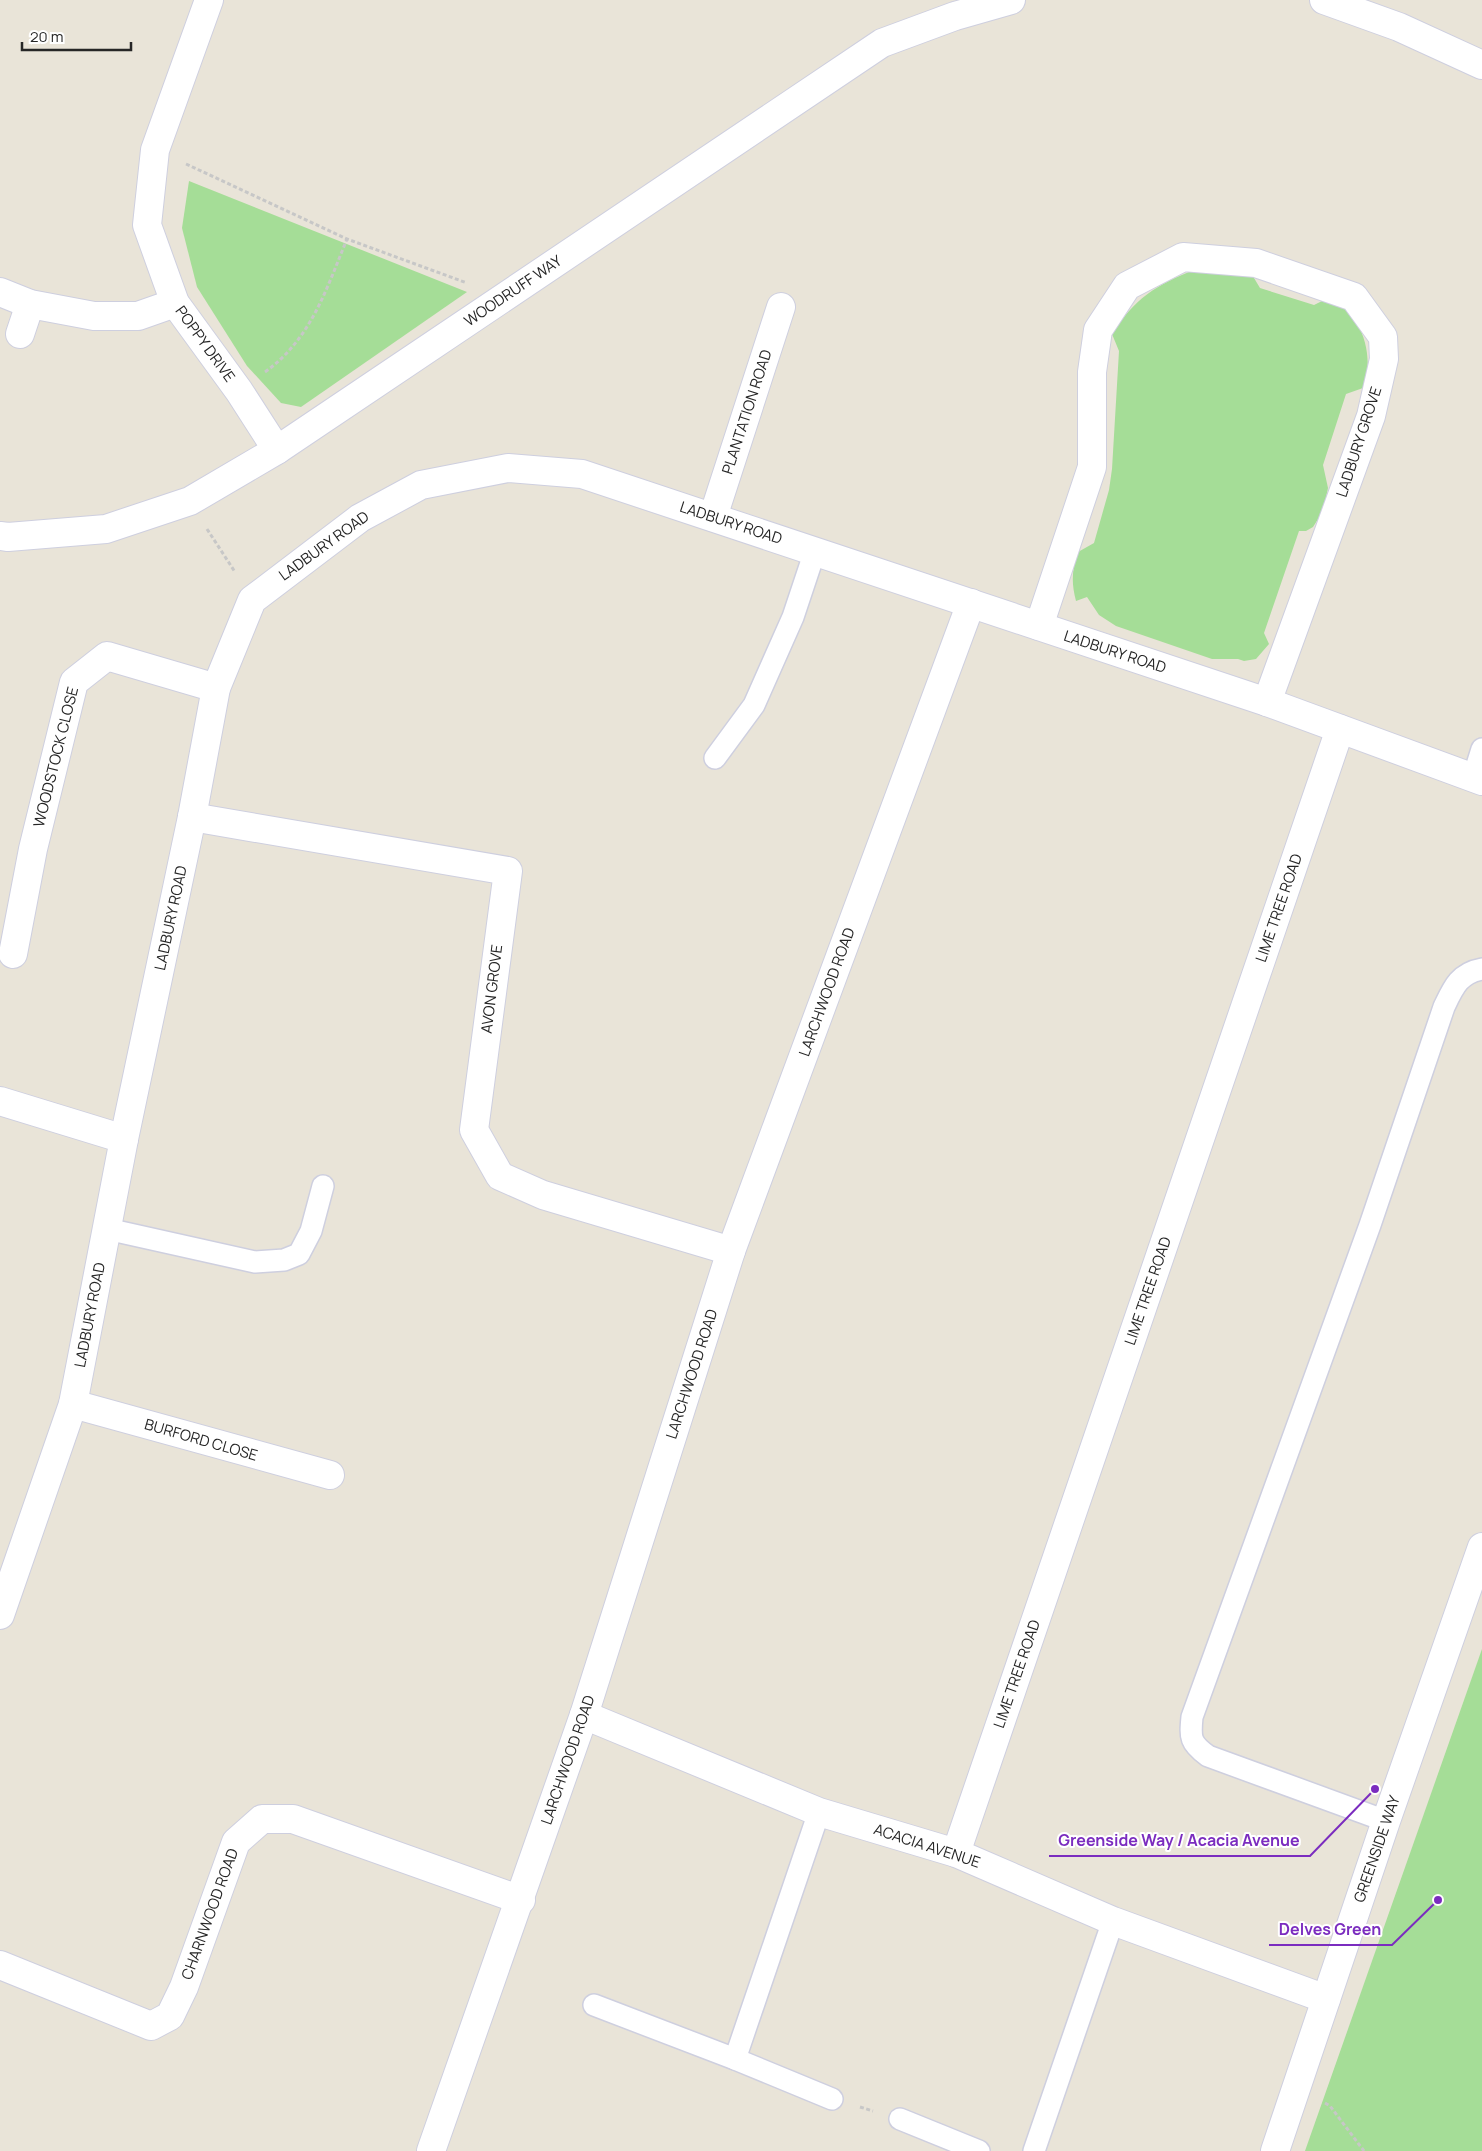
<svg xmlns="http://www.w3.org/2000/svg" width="1482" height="2151" font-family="Manrope,sans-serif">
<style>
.green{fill:#a5dd97}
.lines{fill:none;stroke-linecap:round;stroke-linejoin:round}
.service-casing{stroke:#cecfdf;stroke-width:24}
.minor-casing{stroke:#cecfdf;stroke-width:30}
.tertiary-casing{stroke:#cecfdf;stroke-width:30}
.path{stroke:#c7c7c7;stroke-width:3;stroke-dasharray:4 2.5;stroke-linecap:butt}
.service{stroke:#fff;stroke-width:21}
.minor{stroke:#fff;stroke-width:28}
.tertiary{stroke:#fff;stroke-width:28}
.labels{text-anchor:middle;stroke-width:4;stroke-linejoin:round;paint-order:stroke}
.street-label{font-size:15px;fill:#262626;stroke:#fff}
.leader{fill:none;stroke:#7b2cbf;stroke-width:2}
.callout-dot{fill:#7b2cbf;stroke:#fff;stroke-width:2}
.callout-label{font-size:16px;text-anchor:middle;font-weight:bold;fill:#7b2cbf;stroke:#fff;stroke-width:4;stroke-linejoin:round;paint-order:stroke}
</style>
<rect width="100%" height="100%" fill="#e9e4d8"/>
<g class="green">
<path d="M189 181 467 292 301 407 281 403 247 366 197 287 182 228Z"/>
<path d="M1194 270 1249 275 1254 278 1260 288 1314 305 1328 298C1361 311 1376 355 1363 388L1346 394 1323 465 1328 488 1325 502 1320 516 1313 527 1306 531H1299L1264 633 1269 644 1256 659 1244 661 1238 659H1212L1116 626 1099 615 1087 597 1076 601C1071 582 1072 570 1078 552L1094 543 1109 490 1112 469 1119 351 1112 334C1133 300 1157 284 1194 270Z"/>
<path d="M1482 1649V2151H1305Z"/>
</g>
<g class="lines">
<g class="service-casing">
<g id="service">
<path d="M715 758 754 705 793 617 815 551"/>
<path d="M1473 778 1482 749"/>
<path d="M107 1229 255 1262 284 1260 299 1254 311 1231 323 1186"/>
<path d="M1386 1821 1208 1756C1190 1743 1190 1738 1192 1717L1370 1225 1444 1007C1453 988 1459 973 1482 969"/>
<path d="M594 2005 735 2059 832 2099"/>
<path d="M735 2059 819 1812"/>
<path d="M900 2119 979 2151"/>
<path d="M1034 2151 1113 1921"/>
</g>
</g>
<g class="minor-casing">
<g id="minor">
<path d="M209 0 155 150 147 225 175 303 239 391 277 450"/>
<path d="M0 292 30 304 94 316H138L175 303"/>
<path d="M20 334 30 304"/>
<path d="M713 517 781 307"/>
<path d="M1039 626 1092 467V372L1098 330 1127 286 1183 257 1256 263 1354 297 1383 337 1384 359 1371 416 1267 702"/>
<path d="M192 817 508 871 474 1130 500 1176 543 1195 731 1251"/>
<path d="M13 954 33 849 74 682 107 656 216 688"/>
<path d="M0 1101 124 1139"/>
<path d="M73 1404 330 1475"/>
<path d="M0 1615 73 1404 124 1139 192 817 216 688 252 600 360 518 421 485 508 468 582 474 1267 702 1482 781"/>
<path d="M584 1715 819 1812 956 1853 1113 1921 1326 1999"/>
<path d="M956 1853 1340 729"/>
<path d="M0 1965 151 2026 170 2016 184 1987 236 1842 262 1819H293L521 1900"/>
<path d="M431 2151 584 1715 731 1251 971 603"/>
</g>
</g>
<g class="tertiary-casing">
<g id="tertiary">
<path d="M1324 0 1399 27 1482 65"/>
<path d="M0 536 8 537 106 529 190 501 277 450 882 43 955 16 1011 0"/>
<path d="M1275 2151 1386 1821 1482 1547"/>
</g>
</g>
<g class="path">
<path d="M186 164 347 239 467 283"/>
<path d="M265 372C311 339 326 290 347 239"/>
<path d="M207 529 235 572"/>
<path d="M1325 2103 1330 2106 1364 2151"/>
<path d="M860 2107 873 2111"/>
</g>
<use href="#service" class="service"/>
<use href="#minor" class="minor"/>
<use href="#tertiary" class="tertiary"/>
</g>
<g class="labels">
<g class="street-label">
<text transform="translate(513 291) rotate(-34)" y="5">WOODRUFF WAY</text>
<text transform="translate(205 344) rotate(54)" y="5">POPPY DRIVE</text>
<text transform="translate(747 412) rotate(-72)" y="5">PLANTATION ROAD</text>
<text transform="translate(1359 442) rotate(-72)" y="5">LADBURY GROVE</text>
<text transform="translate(731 523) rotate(18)" y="5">LADBURY ROAD</text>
<text transform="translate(324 546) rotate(-36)" y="5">LADBURY ROAD</text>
<text transform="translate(1115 652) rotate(18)" y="5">LADBURY ROAD</text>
<text transform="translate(56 757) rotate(-76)" y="5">WOODSTOCK CLOSE</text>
<text transform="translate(1279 908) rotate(-71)" y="5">LIME TREE ROAD</text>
<text transform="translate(171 918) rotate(-78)" y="5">LADBURY ROAD</text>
<text transform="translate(492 989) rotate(-83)" y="5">AVON GROVE</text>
<text transform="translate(827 992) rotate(-70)" y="5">LARCHWOOD ROAD</text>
<text transform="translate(1148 1291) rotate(-71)" y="5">LIME TREE ROAD</text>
<text transform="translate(90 1315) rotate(-79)" y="5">LADBURY ROAD</text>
<text transform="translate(692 1374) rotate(-72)" y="5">LARCHWOOD ROAD</text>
<text transform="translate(201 1440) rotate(16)" y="5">BURFORD CLOSE</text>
<text transform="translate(1017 1674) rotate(-71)" y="5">LIME TREE ROAD</text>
<text transform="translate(568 1760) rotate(-71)" y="5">LARCHWOOD ROAD</text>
<text transform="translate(927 1846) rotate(18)" y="5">ACACIA AVENUE</text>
<text transform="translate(1377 1849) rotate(-71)" y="5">GREENSIDE WAY</text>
<text transform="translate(210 1914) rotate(-70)" y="5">CHARNWOOD ROAD</text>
</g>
</g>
<path class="leader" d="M1375 1789L1310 1856H1049M1438 1900L1392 1945H1269"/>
<g class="callout-dot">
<circle cx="1375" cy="1789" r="5"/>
<circle cx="1438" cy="1900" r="5"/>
</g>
<g class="callout-label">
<text x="1179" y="1846">Greenside Way / Acacia Avenue</text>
<text x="1330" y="1935">Delves Green</text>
</g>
<path d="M22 42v8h109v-8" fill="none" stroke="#262626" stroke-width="2.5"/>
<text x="30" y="42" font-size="15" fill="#262626" stroke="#ffffff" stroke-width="4" paint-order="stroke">20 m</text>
</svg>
